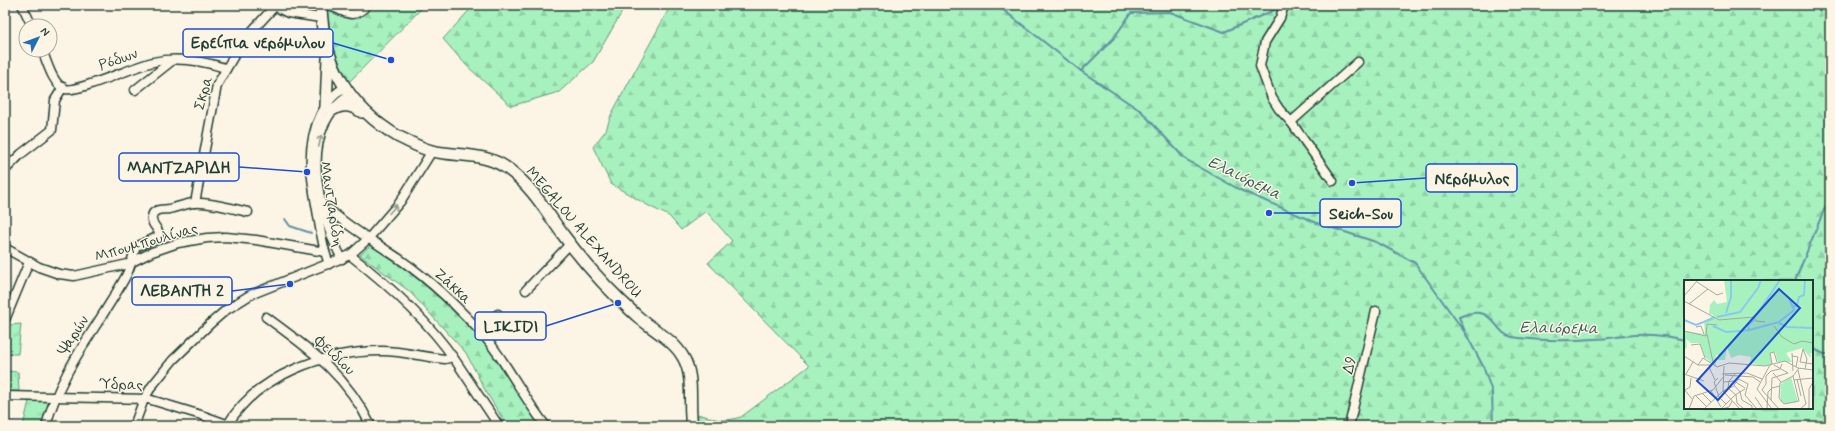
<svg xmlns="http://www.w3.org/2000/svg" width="1835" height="431" font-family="Mynerve,sans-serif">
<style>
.grass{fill:url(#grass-tufts);stroke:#63977a}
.forest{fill:url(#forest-firs);stroke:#63977a;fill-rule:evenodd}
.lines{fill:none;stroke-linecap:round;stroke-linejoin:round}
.stream{stroke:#5f92a2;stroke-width:2}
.minor-casing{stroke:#1f3d34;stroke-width:11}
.major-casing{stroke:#1f3d34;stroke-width:14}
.minor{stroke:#fcf5e5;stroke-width:8}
.major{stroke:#fcf5e5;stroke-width:11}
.oneway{stroke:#8e998c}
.labels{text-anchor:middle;stroke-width:3;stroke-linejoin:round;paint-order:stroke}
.street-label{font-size:15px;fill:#1f3d34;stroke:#fcf5e5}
.water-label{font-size:16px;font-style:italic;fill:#345959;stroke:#fcf5e5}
.inset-river{fill:none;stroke:#8acaeb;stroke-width:2}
.inset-road{fill:none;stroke:#a4ab9e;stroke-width:1}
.view{fill:#1d4ed8;fill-opacity:0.15;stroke:#1d4ed8;stroke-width:2}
.inset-edge{fill:none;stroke:#1f3d34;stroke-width:2}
.leader{fill:none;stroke:#1d4ed8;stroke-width:1.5}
.callout-dot{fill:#1d4ed8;stroke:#fcf5e5;stroke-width:1.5}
.callout{fill:#fcf5e5;stroke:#1d4ed8;stroke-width:1.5}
.callout-label{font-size:16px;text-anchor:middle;font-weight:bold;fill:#1f3d34}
</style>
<defs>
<pattern id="grass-tufts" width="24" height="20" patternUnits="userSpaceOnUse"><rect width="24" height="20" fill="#a7f1bf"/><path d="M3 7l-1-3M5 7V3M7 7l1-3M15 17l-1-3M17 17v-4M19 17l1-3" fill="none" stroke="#8fd0a5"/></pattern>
<pattern id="forest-firs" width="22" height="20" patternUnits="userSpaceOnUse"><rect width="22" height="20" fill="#a7f1bf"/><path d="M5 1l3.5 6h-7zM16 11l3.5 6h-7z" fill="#8fd0a5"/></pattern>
</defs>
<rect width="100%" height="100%" fill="#fcf5e5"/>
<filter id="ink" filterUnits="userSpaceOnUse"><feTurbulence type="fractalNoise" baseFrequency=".025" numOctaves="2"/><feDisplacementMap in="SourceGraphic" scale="8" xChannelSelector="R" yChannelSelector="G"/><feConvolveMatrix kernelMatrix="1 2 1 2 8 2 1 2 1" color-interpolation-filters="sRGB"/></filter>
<g filter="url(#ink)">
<g class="grass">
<path d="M21 324 18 354H5V334L9 325Z"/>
<path d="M5 371 18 372 19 391H5Z"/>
<path d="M29 401H51L42 426H23Z"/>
</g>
<g class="forest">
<path d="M327 5H425L349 82C335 57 329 34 327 5Z"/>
<path d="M474 5H626L593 62 559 92 511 106 466 65 443 39Z"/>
<path d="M671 5H1830V426H697V414C717 419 720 423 741 417L809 366 708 263 732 241 706 211 681 230 669 216 649 206 611 184 593 147 606 130 611 115ZM1685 281H1812V408H1685Z"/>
<path d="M371 245 417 273 479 335 543 426H507L485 390 466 353 409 291 360 255Z"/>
</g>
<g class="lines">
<g class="stream">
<path d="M997 5 1081 71 1114 38 1131 13 1170 12 1224 32 1279 8"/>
<path d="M1284 7 1292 5"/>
<path d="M1081 71 1141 111 1185 159 1240 190 1317 223 1376 242 1415 263 1466 334 1459 317C1495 301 1493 334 1512 337 1539 341 1567 341 1594 339 1608 339 1621 336 1634 335 1651 334 1668 336 1685 340"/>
<path d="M285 219 290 226 311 233"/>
<path d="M1795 281 1828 200"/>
<path d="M1466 334 1483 366 1492 392 1493 426"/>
<path d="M1812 348 1824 354H1830"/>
</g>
<g class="minor-casing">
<g id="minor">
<path d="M22 5 32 26"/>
<path d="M272 5 288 13 321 18"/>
<path d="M329 5C345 12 353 21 367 5"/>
<path d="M1281 5 1283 9 1280 18 1265 42 1260 66 1272 98 1279 109 1291 122 1333 181"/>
<path d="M42 50C47 61 52 84 65 89 77 93 135 66 153 62 176 57 203 61 225 68"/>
<path d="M135 90 173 60"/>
<path d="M1291 122 1358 62"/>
<path d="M5 170 21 154 52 130 55 100 63 87"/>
<path d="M195 203 217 85 242 42 274 7"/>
<path d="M330 210C348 227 369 238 389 252 422 273 452 301 478 329 505 358 521 395 546 426"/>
<path d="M5 248 39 267 59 274 74 276 128 264 152 252 178 243 207 238 226 237 256 240 325 252"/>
<path d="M350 255C386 283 429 322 455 360 470 382 484 404 499 426"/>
<path d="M342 259C318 213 296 129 350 95"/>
<path d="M329 264C322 246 320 228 317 210 311 177 305 146 321 114 328 102 333 94 345 87"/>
<path d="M526 290 570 244"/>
<path d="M266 317C311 350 346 374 371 426"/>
<path d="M5 320 29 262"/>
<path d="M478 329 498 314"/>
<path d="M5 396 148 399 201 415 232 426"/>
<path d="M46 426C61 369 98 327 126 276 131 267 132 257 136 247L159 236C160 228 150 225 152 217 153 208 163 210 169 209 178 207 185 204 193 203 207 201 234 209 248 212"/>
<path d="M134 426 144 399 152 386 173 360 211 323 226 310 250 295 350 255 368 239 400 202 432 151"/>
<path d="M227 426C256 375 325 351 382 351 403 351 424 357 445 359L453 357"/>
<path d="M1349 426 1376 311"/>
</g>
</g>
<g class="major-casing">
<g id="major">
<path d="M321 5C322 62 349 108 399 137 410 142 420 148 432 151 458 157 486 152 508 169 532 186 547 213 564 236 585 264 610 292 636 315 651 329 673 339 683 357 695 377 688 404 692 426"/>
<path d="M326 106 328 58"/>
<path d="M332 110C343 103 351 105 362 112"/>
</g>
</g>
<use href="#minor" class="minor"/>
<use href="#major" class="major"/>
</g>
<defs><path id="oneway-shaft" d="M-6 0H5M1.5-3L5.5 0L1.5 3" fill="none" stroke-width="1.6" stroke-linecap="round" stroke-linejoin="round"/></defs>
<g class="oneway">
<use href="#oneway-shaft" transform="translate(320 141) rotate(-78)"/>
<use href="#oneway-shaft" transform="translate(393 209) rotate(-48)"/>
</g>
</g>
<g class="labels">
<g class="street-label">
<text transform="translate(118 59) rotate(-19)" y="5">Ρόδων</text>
<text transform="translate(203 93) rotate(-74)" y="5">Σκρα</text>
<text transform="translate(332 204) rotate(81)" y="5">Μαντζαρίδη</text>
<text transform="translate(584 232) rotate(49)" y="5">MEGALOU ALEXANDROU</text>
<text transform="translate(146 242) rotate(-16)" y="5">Μπουμπουλίνας</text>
<text transform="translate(453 286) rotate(43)" y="5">Ζάκκα</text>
<text transform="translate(73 335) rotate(-57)" y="5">Ψαρών</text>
<text transform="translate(335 355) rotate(44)" y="5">Φειδίου</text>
<text transform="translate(1349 365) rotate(-77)" y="5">Δ9</text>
<text transform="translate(121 384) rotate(2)" y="5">Ύδρας</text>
</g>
<g class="water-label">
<text transform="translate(1245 177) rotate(26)" y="6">Ελαιόρεμα</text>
<text transform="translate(1559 327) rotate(1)" y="6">Ελαιόρεμα</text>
</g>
</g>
<g transform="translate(1684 280)">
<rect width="129" height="129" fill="#fcf5e5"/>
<path d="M40 0H129V73H126L127 78 118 68 102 73 108 82H94L91 72 86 73 88 84 80 86 66 83 67 77 55 75 47 78 43 67 41 80H34V75H32V87L21 77 16 63H7L2 59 3 67 0 70V51L21 54 20 41 30 35 25 34 26 25 30 20 33 24 43 22ZM107 97 114 122 102 124 96 121 97 104Z" fill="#a7f1bf"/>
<path class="inset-river" d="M109 27 113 25 115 17 120 15 121 0M42 33 47 17V0M33 37 56 32 74 8 77 0M71 37 96 0M0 40 12 45 30 38M95 43 103 47 129 48M29 46 42 52 57 51 65 50 64 45 70 40M65 50 95 42 110 30 105 18"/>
<path class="inset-road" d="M13 2 33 15 39 13M0 16 13 1M0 21 35 40 70 37 72 41 81 42M5 24 24 9M90 46 98 57 110 64 118 61 129 63M12 47 17 46 20 54M0 51 22 56 23 44 33 45M23 54 29 82 28 84M7 65 16 64 21 78M108 73 109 91M0 76 14 85 19 78 33 87 45 83 81 86 101 81 114 88 129 90M108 76 114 77 112 87M116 82 119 69 123 79 121 89M116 82 129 84M88 84 86 73 90 72 93 82M14 85H28M90 85 104 93M40 86 39 111 56 129M25 87 31 100M114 90 122 124 116 129M89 93 97 102M0 94 20 101M2 94 9 82M38 94 63 93 78 99M51 94 45 101 44 108 52 115 53 123 60 129M41 95 69 97 76 102M109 96 115 121 100 124 95 118 96 103 109 96 115 88M34 98 30 102 35 117 42 124M113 99 117 116M110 100 129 98M40 102 50 101 61 108M64 104 55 99 50 105 56 112 58 120 68 126V129M64 104 61 115 73 129M0 109 8 119M73 109 86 85M73 109 88 129M1 110 6 107 7 98M27 111 37 127M18 113 27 122M12 116 23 127M71 117 79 129M87 120 88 98 104 93M5 129 10 116 29 110 40 96M20 129 39 111 50 106M37 129 51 115 61 109M38 129 45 127 48 121M83 129 84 112 88 108 96 106M95 129 78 110 82 104V96L87 91 96 89 98 84M125 129V109L129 102"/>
<path class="view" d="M95 9 116 28 34 120 13 101Z"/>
<rect width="129" height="129" class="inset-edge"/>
</g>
<path class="leader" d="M391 60L333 43M307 172L239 167M1352 183L1426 178M1269 213L1320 213M290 284L232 291M618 303L546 326"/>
<g class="callout-dot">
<circle cx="391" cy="60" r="4"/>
<circle cx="307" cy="172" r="4"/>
<circle cx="1352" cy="183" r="4"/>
<circle cx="1269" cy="213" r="4"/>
<circle cx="290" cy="284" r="4"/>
<circle cx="618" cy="303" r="4"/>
</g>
<g class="callout">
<rect x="183" y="29" width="150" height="28" rx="4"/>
<rect x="119" y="153" width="120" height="28" rx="4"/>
<rect x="1426" y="164" width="91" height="28" rx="4"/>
<rect x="1320" y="199" width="81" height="28" rx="4"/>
<rect x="132" y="277" width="100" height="28" rx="4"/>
<rect x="475" y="312" width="71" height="28" rx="4"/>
</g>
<g class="callout-label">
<text x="258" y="48">Ερείπια νερόμυλου</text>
<text x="179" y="173">ΜΑΝΤΖΑΡΙΔΗ</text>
<text x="1472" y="184">Νερόμυλος</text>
<text x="1361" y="219">Seich-Sou</text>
<text x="182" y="296">ΛΕΒΑΝΤΗ 2</text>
<text x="511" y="332">LIKIDI</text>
</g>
<rect width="1835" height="431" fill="none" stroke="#fcf5e5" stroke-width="20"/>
<rect x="10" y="10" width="1815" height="411" fill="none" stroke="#1f3d34" stroke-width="1.5" filter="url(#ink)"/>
<g transform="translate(38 38) rotate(48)"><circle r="19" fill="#fcf5e5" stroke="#a4ab9e"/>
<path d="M0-3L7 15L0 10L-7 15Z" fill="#1f6fb2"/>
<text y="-6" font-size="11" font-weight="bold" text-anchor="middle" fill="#1f3d34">N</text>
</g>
</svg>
